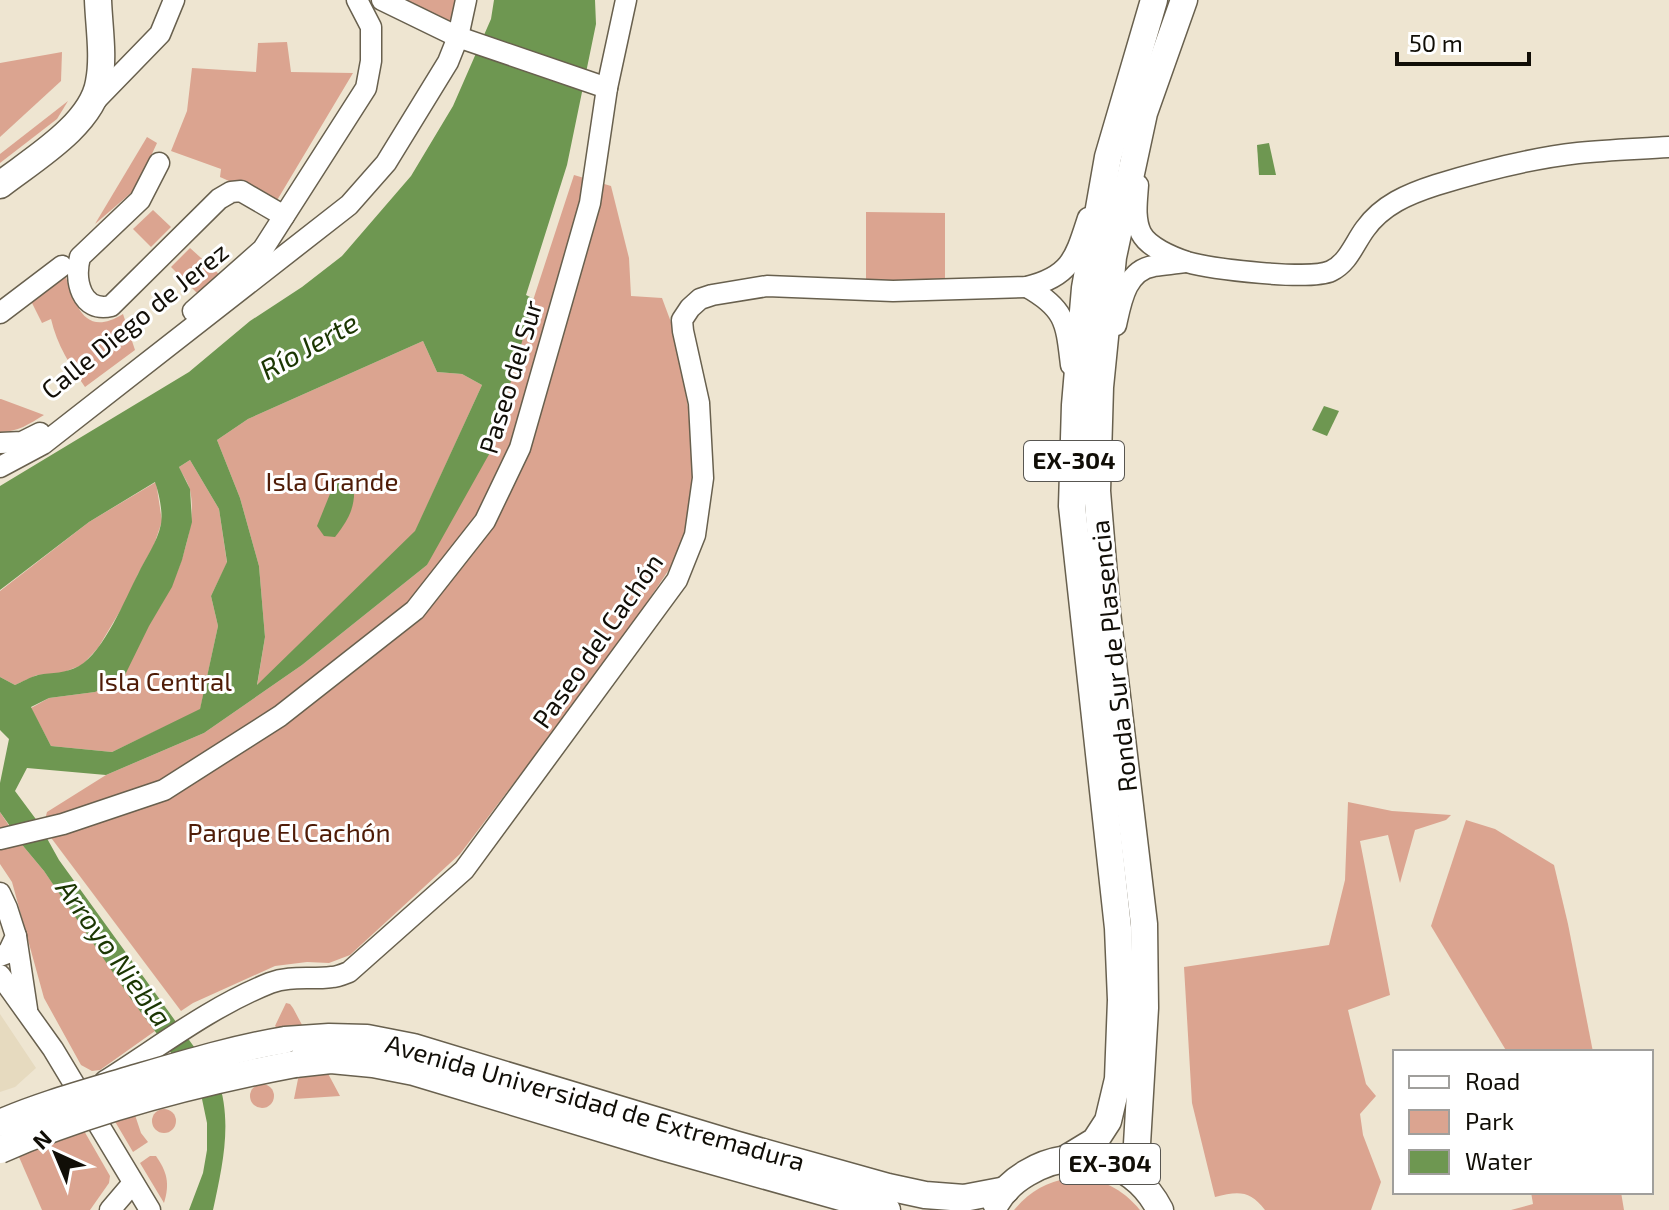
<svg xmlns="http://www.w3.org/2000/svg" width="1669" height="1210" font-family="'Exo 2',sans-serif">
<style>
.built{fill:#e6dabf}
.green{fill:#dba490}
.water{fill:#6e9751;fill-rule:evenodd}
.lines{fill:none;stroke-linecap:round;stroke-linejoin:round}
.minor-casing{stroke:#68604e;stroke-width:23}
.major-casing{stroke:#68604e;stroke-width:29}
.minor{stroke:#fff;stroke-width:20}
.major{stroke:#fff;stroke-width:26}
.major-bridge-casing{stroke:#68604e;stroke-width:29;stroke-linecap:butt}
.major-bridge{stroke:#fff;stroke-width:26}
.labels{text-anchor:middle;stroke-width:6;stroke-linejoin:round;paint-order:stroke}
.shield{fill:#fff;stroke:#585651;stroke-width:2}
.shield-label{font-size:24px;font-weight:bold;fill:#110e07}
.street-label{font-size:26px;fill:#110e07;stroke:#fff}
.park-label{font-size:26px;fill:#4f1c07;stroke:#fff}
.water-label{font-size:28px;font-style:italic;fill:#1b3602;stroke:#fff}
</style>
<rect width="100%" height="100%" fill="#eee5d1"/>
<path class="built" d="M0 1014 36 1068 15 1087 0 1092Z"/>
<g class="green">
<path d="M405 0H459L455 25Z"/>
<path d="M287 42 291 72 353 73 276 202 220 177 221 169 171 151 187 111 192 68 256 72 258 43Z"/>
<path d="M62 52 61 81 0 137V63Z"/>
<path d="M68 101 57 119 0 163V154Z"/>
<path d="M147 137 157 143 144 171 132 192 95 224Z"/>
<path d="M574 175 611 186 629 258 631 296 662 298 675 333 692 430 695 484 688 526 670 568 617 647 460 854 350 955 329 963 307 962 275 966 193 1003 181 1011 43 827 47 812 106 775 204 733 302 665 427 565 524 328Z"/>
<path d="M153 210 171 227 151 247 133 229Z"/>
<path d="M866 212 945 213V280L866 282Z"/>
<path d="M190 248 220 275 198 294 171 267Z"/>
<path d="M65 275C76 305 84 338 123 314L135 350 85 387C70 365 57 345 51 319L42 323 31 301Z"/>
<path d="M423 341 437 372 462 374 482 385 415 532 257 686 265 637 259 566 240 498 217 440 248 419Z"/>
<path d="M0 399H1L44 415C29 424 18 432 0 432Z"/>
<path d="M190 460 219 509 227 563 211 596 218 626 200 710 112 752 51 746 31 708 49 698 95 692C134 645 170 606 186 545 191 527 194 508 190 490 188 482 182 474 179 467Z"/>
<path d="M156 482 162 521 154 545 138 574 126 601 98 648 82 665 59 674 37 675 15 685 0 677V591L89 522Z"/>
<path d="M1348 802 1392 811 1451 815 1446 820 1415 830 1400 883 1388 835 1360 841 1390 995 1348 1010 1366 1084 1376 1096 1360 1114 1363 1135 1381 1182 1371 1210H1265C1250 1190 1238 1191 1215 1197L1192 1103 1184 967 1329 945 1345 880Z"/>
<path d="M0 812 19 841 44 871 155 1031 100 1070 92 1071 81 1065 44 998 12 882 0 864Z"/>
<path d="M1466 820 1495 829 1554 865 1568 924 1593 1052H1507L1431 926Z"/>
<path d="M286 1003 290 1004 293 1008 340 1096 294 1099 299 1074 280 1031 275 1026Z"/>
<circle cx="262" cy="1096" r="12"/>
<circle cx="164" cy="1121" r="12"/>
<path d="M110 1113 135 1115 141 1133 148 1142 133 1152Z"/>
<path d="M83 1129 110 1176 109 1183 90 1210H42L19 1157Z"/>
<path d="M150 1156H156C167 1172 170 1183 164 1203L140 1163Z"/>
<path d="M1069 1178C1099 1177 1121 1187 1140 1210H1014C1029 1192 1046 1182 1069 1178Z"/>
<path d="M1531 1192H1621L1624 1210H1511L1533 1204Z"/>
</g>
<g class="water">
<path d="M494 0H595L596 24 567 165 526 295 534 299 492 449 427 565 302 665 204 733 106 775 27 768 15 791 38 822 12 829 0 812V783L9 739 0 730V677L15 685C22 682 30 677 38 675 53 672 65 674 79 666 104 652 125 599 138 574 146 557 157 543 161 524 163 512 159 493 155 482L89 522 0 590V486L189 372 250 321 302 287 342 256 411 176 453 106 491 19ZM423 341 437 372 462 374 482 385 415 531 257 685 265 637 259 566 240 498 217 440 248 419ZM190 460 219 509 227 562 211 596 218 626 200 709 112 752 51 746 31 707 49 698 95 692 124 677 149 626 172 587 182 560 192 522 190 489 179 467Z"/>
<path d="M1269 143 1276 175H1259L1257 145Z"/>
<path d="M1324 406 1339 411 1327 436 1312 430Z"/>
<path d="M344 477 353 480C357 504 350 518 335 537L324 536 317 526 334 484Z"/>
<path d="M44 833 59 860 218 1080C233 1122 222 1168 213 1210H189L203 1173 207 1150V1123L202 1099 175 1058 131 999 44 871 19 841Z"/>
</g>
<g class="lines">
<g class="minor-casing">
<g id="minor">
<path d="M382 0 458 37 607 88"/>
<path d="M93 103 160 34 174 0"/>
<path d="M159 163 140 200 80 257C74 280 81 313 111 306L219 199 231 192 241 191 284 216"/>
<path d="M1138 185C1137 201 1134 218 1141 233 1148 247 1172 257 1187 262 1211 269 1310 281 1331 271 1348 263 1354 244 1365 229 1382 205 1408 194 1436 185 1478 172 1534 158 1578 153 1608 150 1639 149 1669 147"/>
<path d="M1027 287C1066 309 1066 323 1071 365"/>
<path d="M193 311 263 249 366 88 371 61V27L357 0"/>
<path d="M0 313 62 266"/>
<path d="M1116 325C1121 302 1126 270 1154 266 1165 264 1175 264 1186 262"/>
<path d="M0 443 22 442 40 433"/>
<path d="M0 467 43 444 349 205 386 163 448 62 458 37 466 0"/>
<path d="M0 839 63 824 164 790 280 716 415 610 485 521 520 448 590 203 607 88 626 0"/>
<path d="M0 893 7 908 16 936 8 953 0 956"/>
<path d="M16 936 27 1009"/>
<path d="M0 975 53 1049 150 1210"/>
<path d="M105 1081C159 1047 210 1007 270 983 291 975 310 980 332 977 337 977 344 974 349 972L464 870 677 580 695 535 703 478 699 403 683 331 682 320 690 308 700 299 712 295 767 286 893 291 1027 287C1071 276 1075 258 1088 218"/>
<path d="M110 1210 133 1183"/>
</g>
</g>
<g class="major-casing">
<g id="major">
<path d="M0 185C32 160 92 125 99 82 104 56 99 27 98 0"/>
<path d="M285 1040 329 1037 367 1038 413 1047 734 1144 888 1187 925 1195 964 1198 1006 1190"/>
<path d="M295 1064 331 1060 373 1064 414 1072 663 1147 887 1210"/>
<path d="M1067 1158 1095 1141 1108 1121 1118 1079 1121 1000 1118 928 1072 506 1075 405 1085 288 1108 157 1154 0"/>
<path d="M1135 1178 1145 1008 1144 924 1107 612 1097 491 1100 387 1113 257 1144 113 1184 0"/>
<path d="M996 1203C1003 1191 1015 1180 1027 1173 1075 1144 1134 1159 1160 1210"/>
</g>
</g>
<use href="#minor" class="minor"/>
<use href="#major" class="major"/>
<g class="major-bridge-casing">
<g id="major-bridge">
<path d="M0 1123C41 1105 86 1093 129 1080 180 1065 232 1049 285 1040"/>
<path d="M0 1150C93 1109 195 1083 295 1064"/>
</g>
</g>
<use href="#major-bridge" class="major-bridge"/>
</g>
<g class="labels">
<g class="shield">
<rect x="1024" y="441" width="100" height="40" rx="6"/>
<rect x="1060" y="1144" width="100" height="40" rx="6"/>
</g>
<g class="shield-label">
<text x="1074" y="469">EX-304</text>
<text x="1110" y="1172">EX-304</text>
</g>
<g class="street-label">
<text transform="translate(135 321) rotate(-39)" y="9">Calle Diego de Jerez</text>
<text transform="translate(511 377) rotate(-73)" y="9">Paseo del Sur</text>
<text transform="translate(598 641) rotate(-55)" y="9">Paseo del Cachón</text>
<text transform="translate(1114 656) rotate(-96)" y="9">Ronda Sur de Plasencia</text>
<text transform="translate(595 1103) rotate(16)" y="9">Avenida Universidad de Extremadura</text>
</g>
<g class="park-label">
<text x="332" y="491">Isla Grande</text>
<text x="165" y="691">Isla Central</text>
<text x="289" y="842">Parque El Cachón</text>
</g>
<g class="water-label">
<text transform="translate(309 346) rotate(-29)" y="10">Río Jerte</text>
<text transform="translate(114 953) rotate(54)" y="10">Arroyo Niebla</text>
</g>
</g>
<rect x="1393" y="1050" width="260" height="144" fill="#ffffff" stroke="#a09f9c" stroke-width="2"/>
<rect x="1409" y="1076" width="40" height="12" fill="#ffffff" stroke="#a09f9c" stroke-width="2"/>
<text x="1465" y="1090" font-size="24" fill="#110e07">Road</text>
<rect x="1409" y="1110" width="40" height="24" fill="#dba490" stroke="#a09f9c" stroke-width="2"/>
<text x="1465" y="1130" font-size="24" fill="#110e07">Park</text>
<rect x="1409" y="1150" width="40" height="24" fill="#6e9751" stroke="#a09f9c" stroke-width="2"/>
<text x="1465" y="1170" font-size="24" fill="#110e07">Water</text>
<g transform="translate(56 1154) rotate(316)" stroke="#ffffff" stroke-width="6" paint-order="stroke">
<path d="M0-6L14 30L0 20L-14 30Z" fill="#110e07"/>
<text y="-12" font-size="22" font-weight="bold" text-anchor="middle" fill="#110e07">N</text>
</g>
<path d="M1397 52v12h132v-12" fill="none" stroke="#110e07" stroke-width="4"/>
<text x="1409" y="52" font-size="24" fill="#110e07" stroke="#ffffff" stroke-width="6" paint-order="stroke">50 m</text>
</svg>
